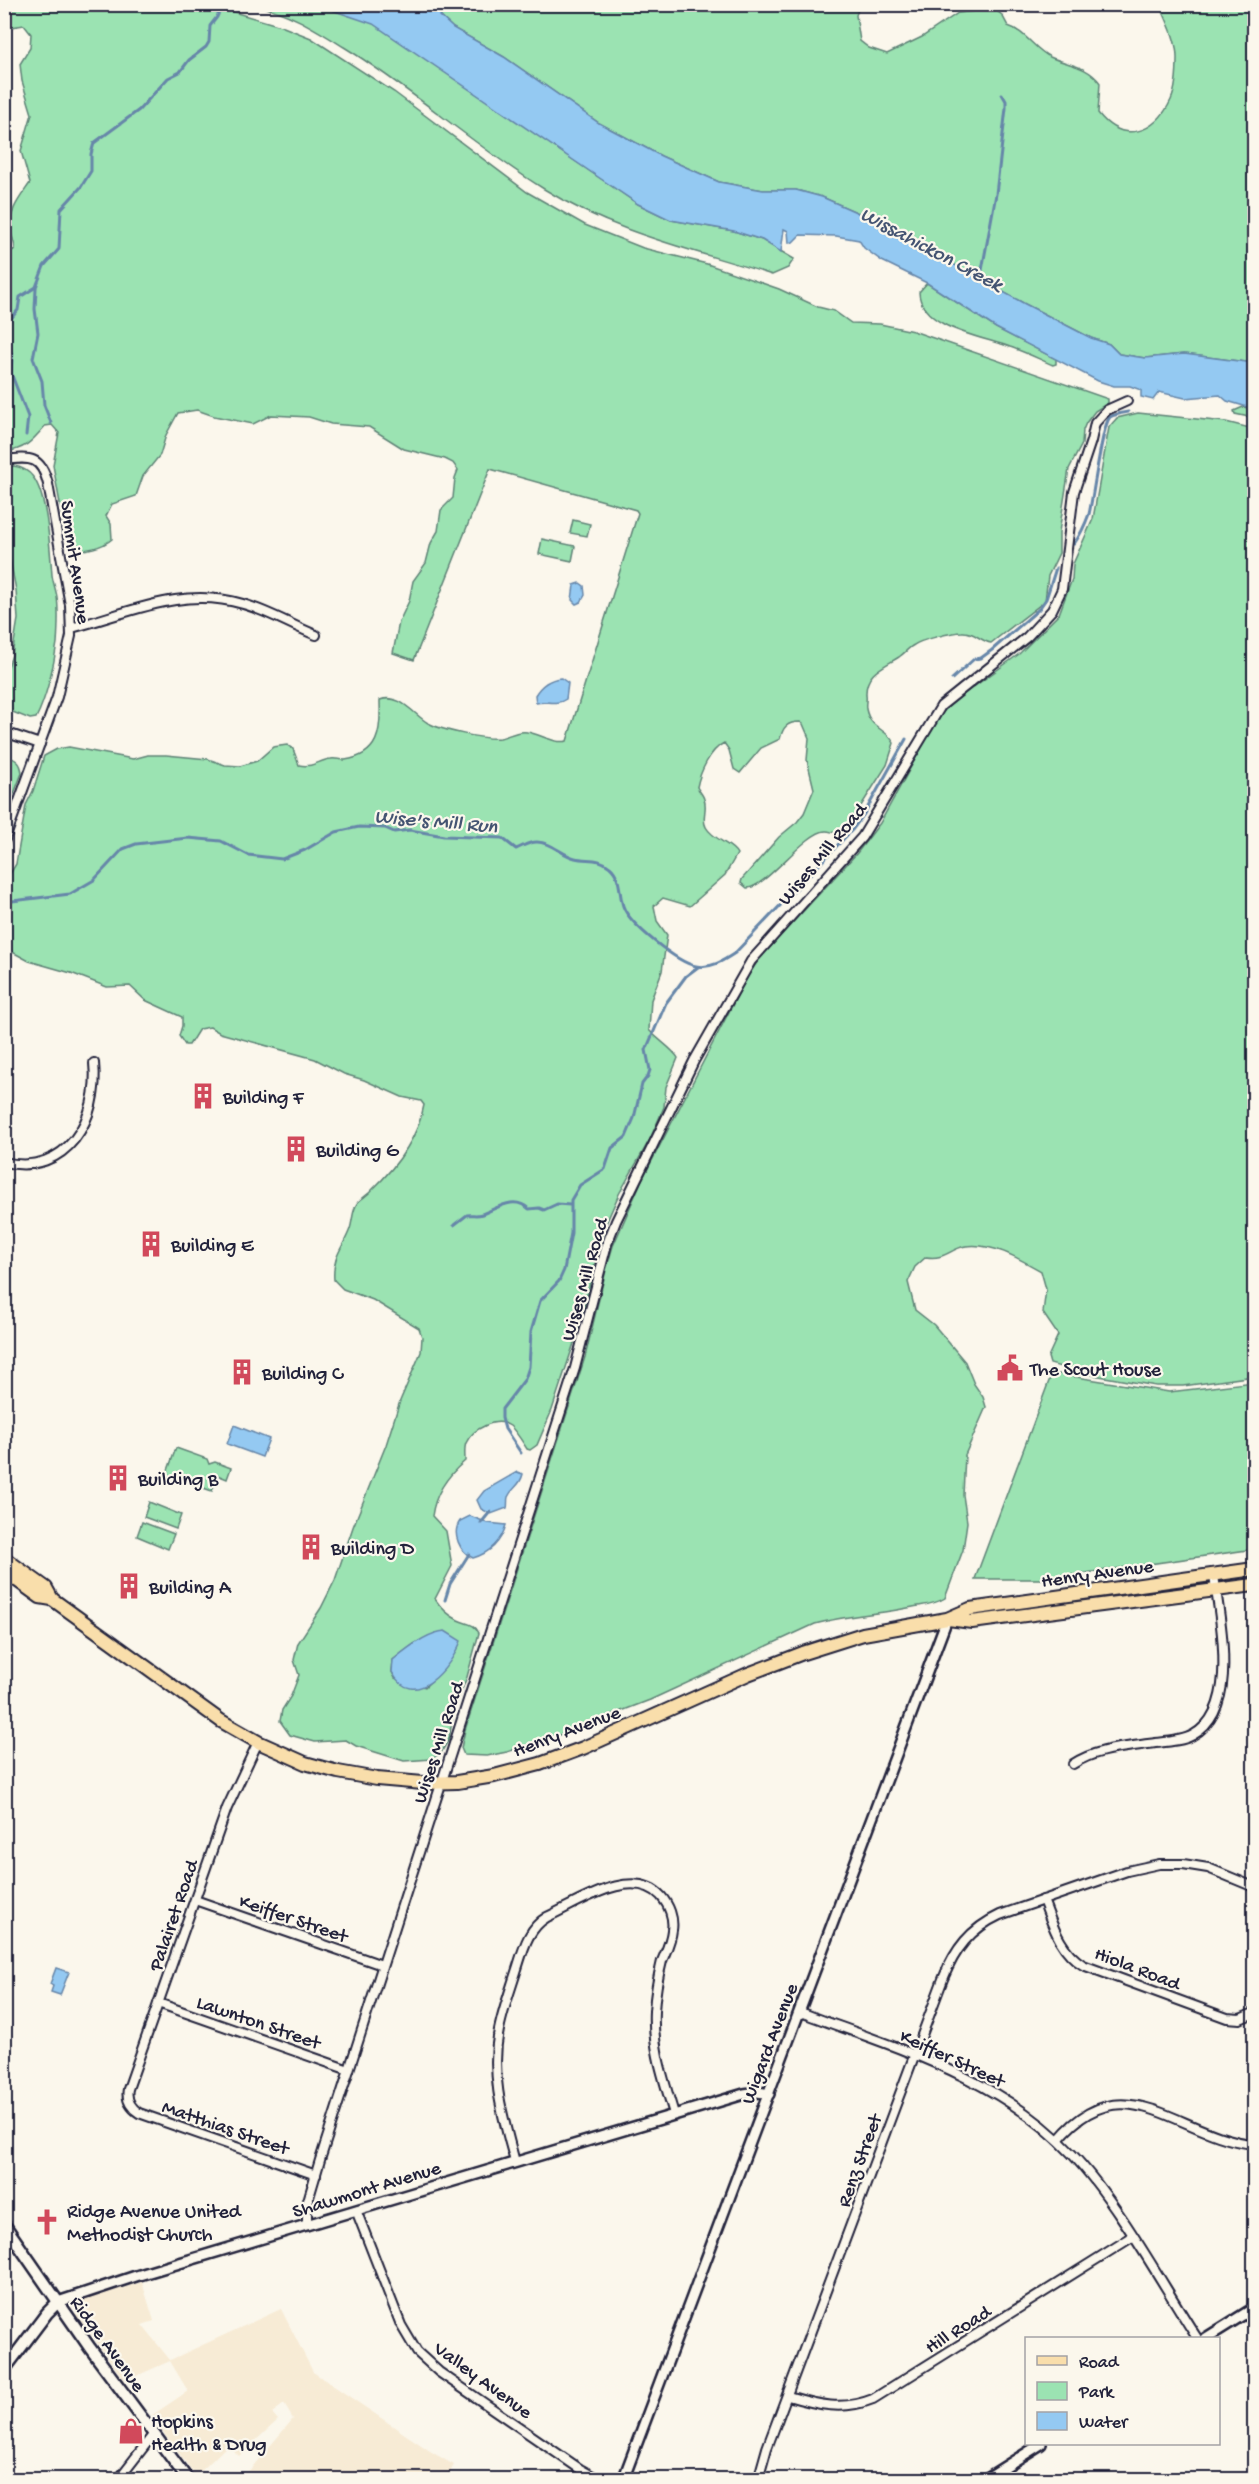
<svg xmlns="http://www.w3.org/2000/svg" width="1259" height="2484" font-family="'Gochi Hand',sans-serif">
<style>
.built{fill:#f7ebd5}
.green{fill:#9be3b2;stroke:#5e8276;stroke-width:1.5;fill-rule:evenodd}
.water{fill:#94c9f2;stroke:#6686a9;stroke-width:1.5}
.lines{fill:none;stroke-linecap:round;stroke-linejoin:round}
.stream{stroke:#6686a9;stroke-width:3}
.minor-casing{stroke:#22223b;stroke-width:12}
.tertiary-casing{stroke:#22223b;stroke-width:14}
.secondary-casing{stroke:#22223b;stroke-width:15}
.primary-casing{stroke:#22223b;stroke-width:16}
.minor{stroke:#fbf7ec;stroke-width:8}
.tertiary{stroke:#fbf7ec;stroke-width:9}
.secondary{stroke:#fbf7ec;stroke-width:10}
.primary{stroke:#f9deab;stroke-width:12}
.labels{text-anchor:middle;stroke-width:4.5;stroke-linejoin:round;paint-order:stroke}
.street-label{font-size:20px;fill:#22223b;stroke:#fbf7ec}
.poi-label{font-size:20px;fill:#22223b;stroke:#fbf7ec;text-anchor:start}
.water-label{font-size:21px;font-style:italic;fill:#445472;stroke:#fbf7ec}
</style>
<rect width="100%" height="100%" fill="#fbf7ec"/>
<filter id="ink" filterUnits="userSpaceOnUse"><feTurbulence type="fractalNoise" baseFrequency=".0167" numOctaves="2"/><feDisplacementMap in="SourceGraphic" scale="12" xChannelSelector="R" yChannelSelector="G"/><feConvolveMatrix kernelMatrix="1 2 1 2 8 2 1 2 1" color-interpolation-filters="sRGB"/></filter>
<g filter="url(#ink)">
<path class="built" d="M142 2282 154 2321 142 2325 170 2360 281 2309 313 2372 430 2451 454 2465 446 2479H242L293 2419 284 2404 272 2413 278 2420 239 2456 230 2447 227 2446 196 2476 151 2416 188 2391 170 2361 125 2381 76 2314 77 2306 83 2300Z"/>
<g class="green">
<path d="M5 4 210 5 281 26 311 38 394 92 527 192 585 225 643 248 707 264 779 289 818 307 834 311 851 323 880 324 913 331 1108 399V403L1095 411 1086 423 1083 430 1082 444 1069 469 1059 532V553L1048 576 1045 601 991 643C980 641 974 631 962 632 954 632 920 640 914 645 908 648 905 653 899 657 883 667 865 673 866 695 867 700 865 703 866 709 870 729 886 728 894 743L887 765 847 828 840 833C835 834 831 831 826 831 806 831 765 889 747 888L741 883 742 879 779 837 797 822 804 813 814 789 807 760 809 738 803 724 800 722C787 722 783 727 780 739L761 748 740 773 734 769 729 750 724 743C710 750 700 772 697 787 699 791 703 795 704 799 708 808 701 819 706 827 713 840 733 844 737 854L725 875 690 906 663 898 654 906 657 921 667 935 662 971 651 1000 649 1030C657 1039 674 1050 678 1058L666 1087 664 1107 650 1139 619 1194 604 1228 578 1331 552 1410 537 1445 530 1450 527 1449C523 1443 516 1431 510 1426 497 1416 472 1429 466 1443 464 1448 465 1455 465 1461 447 1476 435 1493 432 1516L446 1531 452 1566 435 1599C441 1608 448 1615 458 1620 466 1624 475 1623 479 1633L467 1677 454 1709 449 1739 441 1753 432 1759 404 1761 356 1746 346 1740 315 1742 290 1735 280 1721 282 1710 291 1696 299 1675 294 1660 298 1643 321 1608 335 1580 353 1527 386 1445 400 1401 421 1352 422 1337 419 1328 373 1300 343 1289 334 1280C332 1256 343 1248 350 1229 353 1220 352 1210 358 1202 362 1198 368 1195 372 1190 396 1167 418 1137 424 1105L421 1101 402 1097 364 1080 344 1074 315 1059 220 1033 210 1027 199 1029 189 1045H185L179 1036 182 1026V1017L145 1000 130 986 107 987 71 973 29 961 5 948V882L16 864 26 805 33 791 44 756 57 749 69 747 133 759 148 755H166L208 759 225 765 240 766 257 761 273 747 287 745 293 749 299 765C314 768 319 760 331 759 335 758 340 760 345 760 379 755 381 731 380 703V700C400 693 413 714 428 723 441 730 485 740 500 738 509 736 518 730 527 732 540 734 554 744 567 741L638 513 636 510 490 469 414 660 393 653 399 622 409 601 413 581 426 563 431 543 438 531 441 510 453 498 455 478 458 470 453 463 445 459 404 449 369 427 331 424 309 417 271 415 253 424 214 416 197 410 178 413 166 435 160 455 143 476 136 496 112 504 106 516 111 524 112 539C103 547 84 552 73 549L66 537 53 465 59 433 52 425 45 426C33 440 24 451 5 451V255L15 249C15 242 11 237 11 230 8 211 20 198 30 183L21 151 32 114 22 81 20 64 30 48 31 34 24 25 5 28ZM436 1633 445 1667 425 1687 395 1678 392 1672 393 1660 414 1644Z"/>
<path d="M255 5H317L373 23 638 204 671 220 734 231 762 240 794 259 788 268 772 275C695 250 614 233 544 189 474 146 414 90 344 47 315 29 289 12 255 5Z"/>
<path d="M434 5H860L856 15 860 41 869 48 887 54 922 37 958 13 994 9 1002 15 1008 26C1025 31 1034 49 1050 57 1068 65 1088 66 1100 83L1098 113C1123 145 1156 133 1171 100 1176 89 1177 70 1177 58 1177 40 1167 21 1160 5H1254V363L1184 354 1145 358 1119 354 1109 344 1091 338 1025 304 872 219 822 197 796 190H763L719 182 661 156 599 123 504 57 453 28 440 16 442 12Z"/>
<path d="M927 283 996 328 1056 359V364L1053 365C1039 359 1025 352 1010 347 983 337 920 328 919 292Z"/>
<path d="M1243 407 1254 409V418L1235 414 1234 411Z"/>
<path d="M1138 413 1226 422 1254 429V1376L1183 1386H1156L1082 1373 1050 1364 1048 1357 1058 1335 1043 1313 1046 1289 1041 1271C1020 1259 991 1242 966 1246 949 1249 946 1260 926 1257L915 1267 908 1282 915 1310 934 1325 965 1362 974 1384 983 1397 986 1407 965 1455 963 1495 967 1522 963 1550 945 1598C936 1604 924 1605 913 1607 880 1614 847 1615 815 1624L650 1700 559 1735 507 1752 487 1756 464 1755 461 1748 465 1730 585 1357 606 1270 613 1246 641 1182 747 977 760 958 857 853 880 823 939 716 953 702 1019 654 1059 614 1072 579 1073 564 1093 519 1109 427 1117 418Z"/>
<path d="M14 466C21 467 29 471 33 477 48 497 50 551 52 575 53 583 56 590 57 597 59 612 58 629 57 643 54 665 46 699 36 718L30 719 5 709V675L12 655 18 619 16 590 5 534V467Z"/>
<path d="M573 520 590 524 587 536 570 533Z"/>
<path d="M542 539 575 546 572 561 539 554Z"/>
<path d="M5 755C15 759 21 761 22 773L5 817Z"/>
<path d="M1052 1373 1169 1392 1254 1382V1549L1044 1579H975Z"/>
<path d="M176 1448 207 1459 209 1464 215 1462 231 1468 227 1479 215 1474V1480L219 1483 214 1486 212 1491 169 1476 167 1473Z"/>
<path d="M149 1502 181 1515 176 1529 144 1517Z"/>
<path d="M142 1522 174 1534 168 1549 137 1536Z"/>
<path d="M1175 1586 1176 1590 1009 1612V1610Z"/>
</g>
<g class="water">
<path d="M317 5H434L442 12 440 16 453 28 504 57 599 123 661 156 719 182 763 190H796L822 197 872 219 1025 304 1091 338 1109 344 1119 354 1145 358 1184 354 1254 363V409L1227 401 1220 395 1185 398 1159 392 1153 400 1141 397V390L1130 386H1114L1098 381 996 328 927 283 882 261 864 248 859 240 836 236 800 235 793 242 789 243 788 231 784 229 781 252 762 240 734 231 671 220 638 204 604 181 373 24Z"/>
<path d="M580 583 584 586 585 595 581 602 576 604 572 600 574 585Z"/>
<path d="M561 678 568 683 566 699C556 706 547 700 536 703L535 695C541 685 550 679 561 678Z"/>
<path d="M234 1425 269 1439 262 1457 227 1444Z"/>
<path d="M517 1472 523 1474C520 1487 512 1487 508 1497 507 1500 508 1504 507 1508L491 1514 481 1509 477 1500 484 1491Z"/>
<path d="M470 1516 488 1523 506 1525C501 1542 490 1553 473 1558 460 1552 451 1534 460 1521Z"/>
<path d="M445 1631 461 1641C451 1667 414 1713 392 1672L393 1660C406 1649 427 1632 445 1631Z"/>
<path d="M56 1968 69 1972 60 1995 51 1992 53 1986 50 1984Z"/>
</g>
<g class="lines">
<g class="stream">
<path d="M437 11 449 4"/>
<path d="M980 281 996 194 1006 108V101L1002 94"/>
<path d="M36 288 35 309 38 333 33 358 42 381 44 405 51 423"/>
<path d="M4 327 18 310 20 297 36 287 44 266 59 249 61 209 81 187 91 171V154L94 143 139 110 168 78 180 72 189 60 206 47 209 42 210 26 217 17 220 10"/>
<path d="M5 328 12 356 11 373 28 417 26 435"/>
<path d="M1074 544C1081 534 1085 525 1089 514 1093 499 1102 424 1110 417 1115 414 1122 413 1128 412"/>
<path d="M952 679 974 659 981 658 992 650 1039 609 1046 599 1056 568"/>
<path d="M4 902 70 894 94 880 123 849 136 844 188 838 221 841 248 855 282 859 305 850 336 832 359 827 385 828 394 832 410 830 444 836 502 838 516 849C524 846 528 842 537 842 551 842 562 855 575 858 588 861 599 857 610 867 621 876 619 894 623 906 629 924 678 963 696 966 710 969 723 961 735 953L852 830 864 814 906 739"/>
<path d="M454 1225 467 1215C472 1214 477 1216 482 1214 498 1208 514 1195 529 1209L539 1208 544 1210 557 1204 570 1205"/>
<path d="M521 1453 505 1429 502 1418V1409L525 1379 529 1367 531 1332 540 1301 559 1281 564 1270 571 1233V1200L580 1185 605 1169 612 1148 626 1137 634 1118 642 1084 648 1076 650 1070 646 1050 666 1003 686 976 698 967"/>
<path d="M481 1523 490 1512"/>
<path d="M445 1600 450 1584 469 1554"/>
</g>
<g class="minor-casing">
<g id="minor">
<path d="M4 460C31 457 41 456 48 484L70 605 71 636 57 697 4 842"/>
<path d="M71 628C130 613 181 586 243 604 268 611 291 625 316 635"/>
<path d="M4 732 40 744"/>
<path d="M4 1162C67 1177 100 1118 94 1063"/>
<path d="M258 1742 227 1808 128 2089C126 2099 130 2107 139 2113L316 2175"/>
<path d="M1073 1764C1096 1749 1121 1748 1148 1744 1162 1742 1181 1742 1193 1735 1241 1709 1219 1618 1214 1575"/>
<path d="M195 1900 382 1965"/>
<path d="M1043 1900C1053 1925 1059 1950 1083 1965L1227 2018 1240 2019 1254 2013"/>
<path d="M158 2003 349 2070"/>
<path d="M800 2012C896 2048 1000 2077 1072 2154 1119 2204 1159 2279 1197 2338"/>
<path d="M1058 2140C1124 2060 1180 2138 1254 2144"/>
<path d="M515 2162C503 2117 490 2076 499 2030 503 2010 510 1991 516 1972 523 1951 527 1929 547 1917 578 1903 632 1865 661 1896 669 1905 674 1918 672 1930 671 1941 666 1951 662 1961 658 1977 655 1994 654 2011 652 2047 664 2080 674 2114"/>
<path d="M356 2210 401 2325 417 2352 439 2372 580 2469 600 2480"/>
<path d="M307 2224V2204L320 2160 575 1368 607 1244 616 1221 694 1061 751 961 862 837 941 706 1027 637 1052 610 1062 589 1074 492 1091 441 1095 423 1107 410 1127 401"/>
<path d="M788 2396C818 2405 843 2411 873 2399L1132 2237"/>
<path d="M118 2480 153 2435"/>
<path d="M758 2480 767 2448 943 1979C955 1949 970 1929 1000 1915L1127 1871 1159 1864H1183L1208 1868 1254 1887"/>
</g>
</g>
<g class="tertiary-casing">
<g id="tertiary">
<path d="M58 2302 136 2276 744 2094 758 2092 769 2094"/>
<path d="M1206 2338 1254 2308"/>
<path d="M623 2480 947 1619"/>
<path d="M984 2480 1041 2444"/>
</g>
</g>
<g class="secondary-casing">
<g id="secondary">
<path d="M4 2224 90 2348 188 2480"/>
<path d="M4 2370 47 2313 58 2302"/>
</g>
</g>
<g class="primary-casing">
<g id="primary">
<path d="M4 1558 46 1588 52 1599"/>
<path d="M4 1571 40 1597 52 1599 221 1721 258 1742 305 1763 338 1772 377 1779 423 1783 457 1782 494 1776 540 1764 583 1748 748 1674 803 1653 863 1634 947 1619 970 1609 1254 1569"/>
<path d="M948 1619 972 1622 1254 1585"/>
</g>
</g>
<use href="#minor" class="minor"/>
<use href="#tertiary" class="tertiary"/>
<use href="#secondary" class="secondary"/>
<use href="#primary" class="primary"/>
</g>
</g>
<defs>
<g id="building-bare" transform="scale(2.07)"><path d="M-4-6H4V6H1V3H-1V6H-4ZM-2.5-4.3h1.7v1.8h-1.7ZM.8-4.3h1.7v1.8H.8ZM-2.5-1h1.7V.8h-1.7ZM.8-1h1.7V.8H.8Z" fill="#d1495b" stroke="#fbf7ec" stroke-width="2.5" paint-order="stroke"/></g>
<g id="civic-bare" transform="scale(2.07)"><path d="M-.6-6.5H3V-4.5H.6V-3L4-1V1h2V6H-6V1h2V-1L-.6-3ZM-1.2 2.5V6h2.4V2.5Z" fill="#d1495b" stroke="#fbf7ec" stroke-width="2.5" paint-order="stroke"/></g>
<g id="church-bare" transform="scale(2.07)"><path d="M-1.2-6h2.4v3.5h3.3v2.4h-3.3V6h-2.4V-.1h-3.3v-2.4h3.3Z" fill="#d1495b" stroke="#fbf7ec" stroke-width="2.5" paint-order="stroke"/></g>
<g id="shop-bare" transform="scale(2.07)"><path d="M-5-2.5h2.3a2.7 3.5 0 0 1 5.4 0H5L5.5 6h-11ZM-1.5-2.5h3a1.5 2.3 0 0 0-3 0Z" fill="#d1495b" stroke="#fbf7ec" stroke-width="2.5" paint-order="stroke"/></g>
</defs>
<g fill-rule="evenodd">
<use href="#building-bare" x="203" y="1096"/>
<use href="#building-bare" x="296" y="1149"/>
<use href="#building-bare" x="151" y="1244"/>
<use href="#civic-bare" x="1010" y="1368"/>
<use href="#building-bare" x="242" y="1372"/>
<use href="#building-bare" x="118" y="1478"/>
<use href="#building-bare" x="311" y="1547"/>
<use href="#building-bare" x="129" y="1586"/>
<use href="#church-bare" x="47" y="2222"/>
<use href="#shop-bare" x="131" y="2431"/>
</g>
<g class="labels">
<g class="street-label">
<text transform="translate(77 562) rotate(82)" y="7">Summit Avenue</text>
<text transform="translate(821 853) rotate(-50)" y="7">Wises Mill Road</text>
<text transform="translate(583 1279) rotate(-74)" y="7">Wises Mill Road</text>
<text transform="translate(1097 1572) rotate(-8)" y="7">Henry Avenue</text>
<text transform="translate(566 1730) rotate(-21)" y="7">Henry Avenue</text>
<text transform="translate(437 1742) rotate(-72)" y="7">Wises Mill Road</text>
<text transform="translate(172 1915) rotate(-71)" y="7">Palairet Road</text>
<text transform="translate(294 1917) rotate(19)" y="7">Keiffer Street</text>
<text transform="translate(1138 1967) rotate(21)" y="7">Hiola Road</text>
<text transform="translate(259 2021) rotate(19)" y="7">Lawnton Street</text>
<text transform="translate(768 2043) rotate(-69)" y="7">Wigard Avenue</text>
<text transform="translate(953 2057) rotate(25)" y="7">Keiffer Street</text>
<text transform="translate(226 2126) rotate(19)" y="7">Matthias Street</text>
<text transform="translate(858 2160) rotate(-70)" y="7">Renz Street</text>
<text transform="translate(366 2188) rotate(-17)" y="7">Shawmont Avenue</text>
<text transform="translate(957 2328) rotate(-32)" y="7">Hill Road</text>
<text transform="translate(109 2343) rotate(54)" y="7">Ridge Avenue</text>
<text transform="translate(484 2379) rotate(36)" y="7">Valley Avenue</text>
</g>
<g class="poi-label">
<text x="223" y="1103">Building F</text>
<text x="316" y="1156">Building G</text>
<text x="171" y="1251">Building E</text>
<text x="1030" y="1375">The Scout House</text>
<text x="262" y="1379">Building C</text>
<text x="138" y="1485">Building B</text>
<text x="331" y="1554">Building D</text>
<text x="149" y="1593">Building A</text>
<text x="67" y="2217">Ridge Avenue United<tspan x="67" dy="23">Methodist Church</tspan></text>
<text x="151" y="2427">Hopkins<tspan x="151" dy="23">Health &amp; Drug</tspan></text>
</g>
<g class="water-label">
<text transform="translate(932 248) rotate(28)" y="7">Wissahickon Creek</text>
<text transform="translate(436 820) rotate(5)" y="7">Wise's Mill Run</text>
</g>
</g>
<rect width="1259" height="2484" fill="none" stroke="#fbf7ec" stroke-width="24"/>
<rect x="12" y="12" width="1235" height="2460" fill="none" stroke="#22223b" stroke-width="2" filter="url(#ink)"/>
<rect x="1025" y="2337" width="195" height="108" fill="#fbf7ec" stroke="#a4a2a5" stroke-width="1.5"/>
<rect x="1037" y="2356" width="30" height="9" fill="#f9deab" stroke="#a4a2a5" stroke-width="1.5"/>
<text x="1079" y="2367" font-size="18" fill="#22223b">Road</text>
<rect x="1037" y="2382" width="30" height="18" fill="#9be3b2" stroke="#a4a2a5" stroke-width="1.5"/>
<text x="1079" y="2397" font-size="18" fill="#22223b">Park</text>
<rect x="1037" y="2412" width="30" height="18" fill="#94c9f2" stroke="#a4a2a5" stroke-width="1.5"/>
<text x="1079" y="2427" font-size="18" fill="#22223b">Water</text>
</svg>
